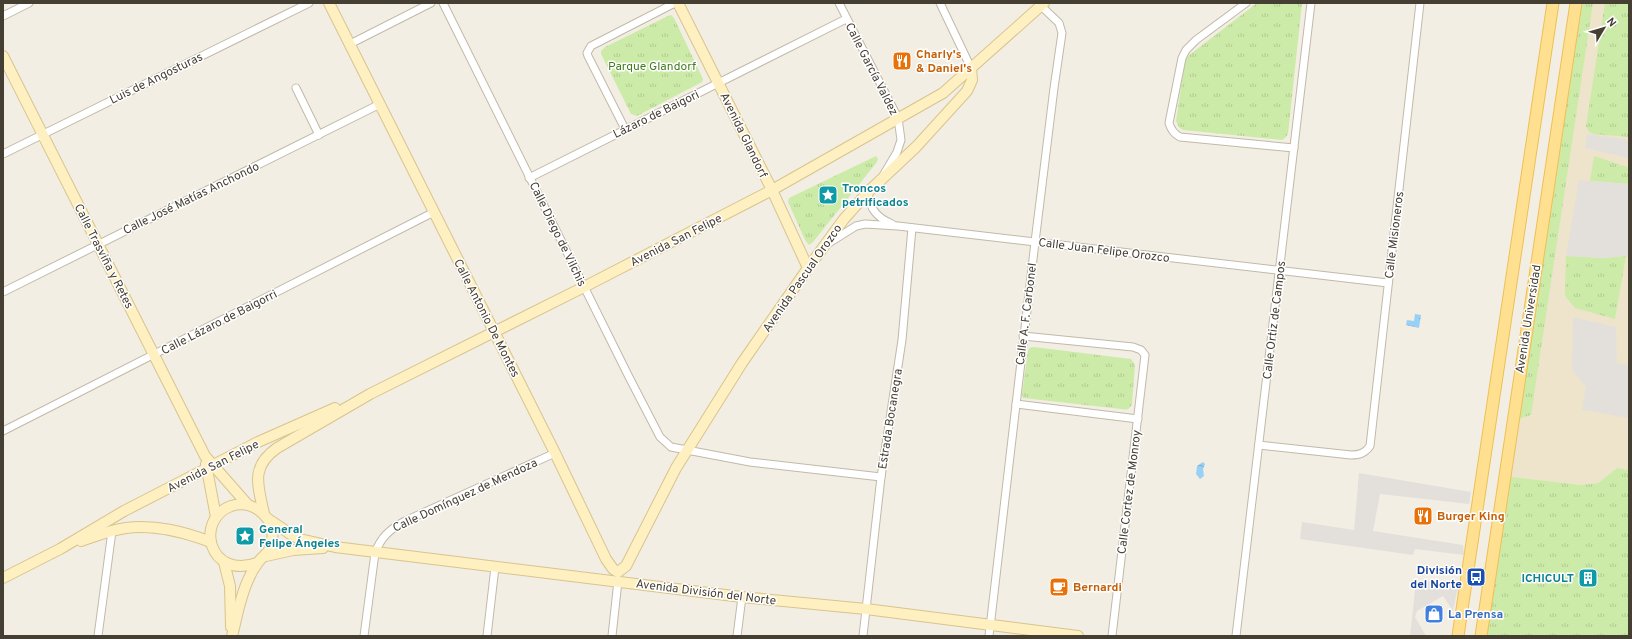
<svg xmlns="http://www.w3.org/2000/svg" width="1632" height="639" font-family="Overpass,sans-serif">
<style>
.education{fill:#eee4cb}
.grass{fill:url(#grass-tufts)}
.parking{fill:#e3e0dc}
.water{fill:url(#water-ripples)}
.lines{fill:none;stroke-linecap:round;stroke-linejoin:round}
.street-casing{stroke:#c2b9a8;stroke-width:9}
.secondary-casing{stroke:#d7c48f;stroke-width:12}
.primary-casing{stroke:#edc057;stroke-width:13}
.street{stroke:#fff;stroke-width:7}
.secondary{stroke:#fff0c1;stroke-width:10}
.primary{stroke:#ffdf90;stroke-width:11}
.labels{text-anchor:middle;stroke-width:3;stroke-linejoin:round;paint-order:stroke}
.food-label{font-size:12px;font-weight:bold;fill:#c56008;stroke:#fff;text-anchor:start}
.park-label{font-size:12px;fill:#447b22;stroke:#fff}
.street-label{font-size:12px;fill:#453e33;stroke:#fff}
.culture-label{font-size:12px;font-weight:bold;fill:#0d838f;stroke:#fff;text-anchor:start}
.transit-label{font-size:12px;font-weight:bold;fill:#164399;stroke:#fff;text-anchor:end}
.shop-label{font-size:12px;font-weight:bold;fill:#366cbe;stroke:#fff;text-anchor:start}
</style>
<defs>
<pattern id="grass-tufts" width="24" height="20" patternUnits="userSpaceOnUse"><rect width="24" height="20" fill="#cdeba8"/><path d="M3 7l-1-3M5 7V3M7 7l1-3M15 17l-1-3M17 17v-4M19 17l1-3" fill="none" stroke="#b1cb91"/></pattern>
<pattern id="water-ripples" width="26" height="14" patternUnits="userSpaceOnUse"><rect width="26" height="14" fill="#99d0f6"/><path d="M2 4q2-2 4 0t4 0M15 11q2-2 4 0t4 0" fill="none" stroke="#7faac8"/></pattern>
</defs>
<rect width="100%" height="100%" fill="#f3eee3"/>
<path class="education" d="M1576 3H1629V470L1617 468 1598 483 1581 485 1505 476Z"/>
<g class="grass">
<path d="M1257 3H1302L1288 134 1285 138 1282 140 1183 130 1179 127 1176 121 1185 61 1188 56Z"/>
<path d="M1579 3H1593L1531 415 1518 419Z"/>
<path d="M1605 3H1629V137L1593 134 1588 131 1586 126Z"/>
<path d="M671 15 674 18 703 79 702 82 637 116 631 114 601 54V51L605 47 668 16Z"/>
<path d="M876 156 878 159 877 162 813 242 809 245 805 240 788 202 789 198Z"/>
<path d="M1594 156 1627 167 1629 170V184L1590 181Z"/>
<path d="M1566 256 1603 258 1626 256 1615 319 1575 308 1565 296Z"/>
<path d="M1034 347 1131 359 1135 365 1132 404C1129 410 1127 410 1121 409L1023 398 1022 394 1028 351 1029 348Z"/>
<path d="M1617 468 1629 470V636H1481L1505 476 1581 485 1598 483Z"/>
</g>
<g class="parking">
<path d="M1587 134 1629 140V158L1585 148Z"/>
<path d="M1579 180 1629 184V256L1603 258 1566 256Z"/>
<path d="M1573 317 1616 327 1617 363 1629 365V418L1582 410 1586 387 1572 369Z"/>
<path d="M1359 473 1471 492 1469 504 1380 494 1373 531 1463 545 1464 555 1415 549 1413 555 1300 539 1302 522 1354 530Z"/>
<path d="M1416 581 1459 582 1453 611 1443 596 1417 611 1415 617 1426 636H1410Z"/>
</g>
<g class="water">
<path d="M1415 314 1421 315 1419 328 1406 325 1407 320 1414 321Z"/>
<path d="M1203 462 1205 464 1203 469 1204 476 1200 479 1196 474 1197 466Z"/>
</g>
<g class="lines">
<g class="street-casing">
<g id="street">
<path d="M443 3 629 377 660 437 671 447 750 462 881 477"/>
<path d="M839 3 898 118 901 140 897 152 884 174"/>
<path d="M940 3 971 68"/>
<path d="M1246 3 1196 40 1186 50 1182 58 1169 123C1171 130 1174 134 1180 137L1294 148"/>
<path d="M3 16 29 3"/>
<path d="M350 44 431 3"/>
<path d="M296 88 319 135"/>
<path d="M625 129 588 56 587 53 591 46 675 3"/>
<path d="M3 154 309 3"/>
<path d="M529 178 846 19"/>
<path d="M868 192C870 209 876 217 892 224"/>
<path d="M829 243 856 226 865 224 898 226 1388 283"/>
<path d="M3 292 380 104"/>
<path d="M1023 336 1133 347 1141 350 1145 355 1112 636"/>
<path d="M1016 404 1138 419"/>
<path d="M3 431 434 212"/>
<path d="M1259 445 1351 455C1360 455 1365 453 1370 446L1420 3"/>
<path d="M98 636 112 531"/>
<path d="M364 636 375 553C381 537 390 529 405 521L555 453"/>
<path d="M487 636 495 567"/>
<path d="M612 636 618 581"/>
<path d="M737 636 742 597"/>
<path d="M863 636 881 477 902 340 912 228"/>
<path d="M989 636 1035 242 1054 88 1062 33 1059 23 1038 3"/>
<path d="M1236 636 1311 3"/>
</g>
</g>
<g class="secondary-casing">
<g id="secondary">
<path d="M329 3 555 453 606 559 613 569 618 572"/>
<path d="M678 3 772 190 808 268"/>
<path d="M3 56 205 456 248 505"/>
<path d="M206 464 216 517"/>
<path d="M264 514C258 485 250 467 277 448L370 394 584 287 772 190 943 93 1044 3"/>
<path d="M268 519 292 535 300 539 335 547 742 597 866 609 1078 636"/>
<path d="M81 541C96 536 110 530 126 528 155 524 184 532 211 542"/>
<path d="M266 556 293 550 323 548"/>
<path d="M224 562 230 586 231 627"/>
<path d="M618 572 626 566 676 468 742 363 808 268 844 219 868 192 916 147 967 91 972 80 971 68"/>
<path d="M3 578 60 549 124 511 258 442 335 408"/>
<path d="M232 636C237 617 240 596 249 578 251 573 254 568 257 564 263 554 270 555 272 540 276 517 252 499 231 506 194 520 209 580 257 563"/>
</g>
</g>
<g class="primary-casing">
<g id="primary">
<path d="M1458 636 1553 3"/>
<path d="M1481 636 1576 3"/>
</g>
</g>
<use href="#street" class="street"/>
<use href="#secondary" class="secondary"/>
<use href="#primary" class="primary"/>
</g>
<defs>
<g id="restaurant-square" transform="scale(1)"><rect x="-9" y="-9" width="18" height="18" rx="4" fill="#e8710a" stroke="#fff"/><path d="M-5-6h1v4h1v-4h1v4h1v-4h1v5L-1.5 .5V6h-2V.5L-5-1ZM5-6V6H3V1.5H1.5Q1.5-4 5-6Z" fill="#fff"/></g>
<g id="sight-square" transform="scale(1)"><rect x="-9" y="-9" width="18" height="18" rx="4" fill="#0f9aa8" stroke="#fff"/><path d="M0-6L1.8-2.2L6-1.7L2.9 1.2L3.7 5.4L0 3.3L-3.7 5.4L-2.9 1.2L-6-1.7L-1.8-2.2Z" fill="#fff"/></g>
<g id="bus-square" transform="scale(1)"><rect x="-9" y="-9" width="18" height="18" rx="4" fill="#1a4fb4" stroke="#fff"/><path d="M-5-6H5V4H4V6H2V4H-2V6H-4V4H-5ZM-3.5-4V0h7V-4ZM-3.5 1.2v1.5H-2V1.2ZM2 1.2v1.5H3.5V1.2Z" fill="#fff"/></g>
<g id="building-square" transform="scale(1)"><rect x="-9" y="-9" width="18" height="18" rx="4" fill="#0f9aa8" stroke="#fff"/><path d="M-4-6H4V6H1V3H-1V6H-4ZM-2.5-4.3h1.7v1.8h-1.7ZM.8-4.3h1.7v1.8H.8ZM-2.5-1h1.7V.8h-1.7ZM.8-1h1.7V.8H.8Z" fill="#fff"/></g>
<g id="cafe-square" transform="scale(1)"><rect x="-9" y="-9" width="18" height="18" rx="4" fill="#e8710a" stroke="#fff"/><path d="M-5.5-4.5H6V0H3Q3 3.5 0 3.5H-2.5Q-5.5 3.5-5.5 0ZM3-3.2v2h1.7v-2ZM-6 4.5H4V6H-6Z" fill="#fff"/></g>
<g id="shop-square" transform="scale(1)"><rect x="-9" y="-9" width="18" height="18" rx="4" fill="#3f7fe0" stroke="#fff"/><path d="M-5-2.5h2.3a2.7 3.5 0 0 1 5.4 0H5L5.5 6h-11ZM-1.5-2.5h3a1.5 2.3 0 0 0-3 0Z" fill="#fff"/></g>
</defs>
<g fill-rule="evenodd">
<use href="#restaurant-square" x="902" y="61"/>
<use href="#sight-square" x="828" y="195"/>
<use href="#restaurant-square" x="1423" y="516"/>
<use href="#sight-square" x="245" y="536"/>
<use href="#bus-square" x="1476" y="577"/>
<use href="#building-square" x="1588" y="578"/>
<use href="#cafe-square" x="1059" y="587"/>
<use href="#shop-square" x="1434" y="614"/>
</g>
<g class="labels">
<g class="food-label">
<text x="916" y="58">Charly's<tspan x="916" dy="14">&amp; Daniel's</tspan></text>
<text x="1437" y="520">Burger King</text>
<text x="1073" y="591">Bernardi</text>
</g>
<g class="park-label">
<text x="652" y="70">Parque Glandorf</text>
</g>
<g class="street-label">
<text transform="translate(872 69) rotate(63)" y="4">Calle García Valdez</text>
<text transform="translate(156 78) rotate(-26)" y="4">Luis de Angosturas</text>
<text transform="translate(656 114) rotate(-26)" y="4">Lázaro de Baigori</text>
<text transform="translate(744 135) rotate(64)" y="4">Avenida Glandorf</text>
<text transform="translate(191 198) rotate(-26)" y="4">Calle José Matías Anchondo</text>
<text transform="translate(558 234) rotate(64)" y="4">Calle Diego de Vilchis</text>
<text transform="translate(1394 235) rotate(-83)" y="4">Calle Misioneros</text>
<text transform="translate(676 240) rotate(-27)" y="4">Avenida San Felipe</text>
<text transform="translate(1104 250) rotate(7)" y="4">Calle Juan Felipe Orozco</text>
<text transform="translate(104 256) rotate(63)" y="4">Calle Trasviña y Retes</text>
<text transform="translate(802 278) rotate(-55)" y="4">Avenida Pascual Orozco</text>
<text transform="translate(1026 314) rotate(-83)" y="4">Calle A. F. Carbonel</text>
<text transform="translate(487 318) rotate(63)" y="4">Calle Antonio De Montes</text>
<text transform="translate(1528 319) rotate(-81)" y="4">Avenida Universidad</text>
<text transform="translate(1274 320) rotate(-83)" y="4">Calle Ortiz de Campos</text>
<text transform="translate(219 322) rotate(-27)" y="4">Calle Lázaro de Baigorri</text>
<text transform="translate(890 419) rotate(-81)" y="4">Estrada Bocanegra</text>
<text transform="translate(213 466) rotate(-27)" y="4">Avenida San Felipe</text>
<text transform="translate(1129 492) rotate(-83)" y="4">Calle Cortez de Monroy</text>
<text transform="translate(465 495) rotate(-25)" y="4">Calle Domínguez de Mendoza</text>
<text transform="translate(706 592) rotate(7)" y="4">Avenida División del Norte</text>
</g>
<g class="culture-label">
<text x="842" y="192">Troncos<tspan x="842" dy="14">petrificados</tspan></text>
<text x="259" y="533">General<tspan x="259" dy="14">Felipe Ángeles</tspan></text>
<text x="1574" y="582" text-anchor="end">ICHICULT</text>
</g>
<g class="transit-label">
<text x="1462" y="574">División<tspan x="1462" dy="14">del Norte</tspan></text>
</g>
<g class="shop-label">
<text x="1448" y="618">La Prensa</text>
</g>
</g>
<rect width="1632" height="639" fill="none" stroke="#453e33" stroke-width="8"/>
<g transform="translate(1604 28) rotate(52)" stroke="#ffffff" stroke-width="3" paint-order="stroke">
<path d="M0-3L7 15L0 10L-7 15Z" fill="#453e33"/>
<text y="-6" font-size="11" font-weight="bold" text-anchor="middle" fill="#453e33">N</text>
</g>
</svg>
